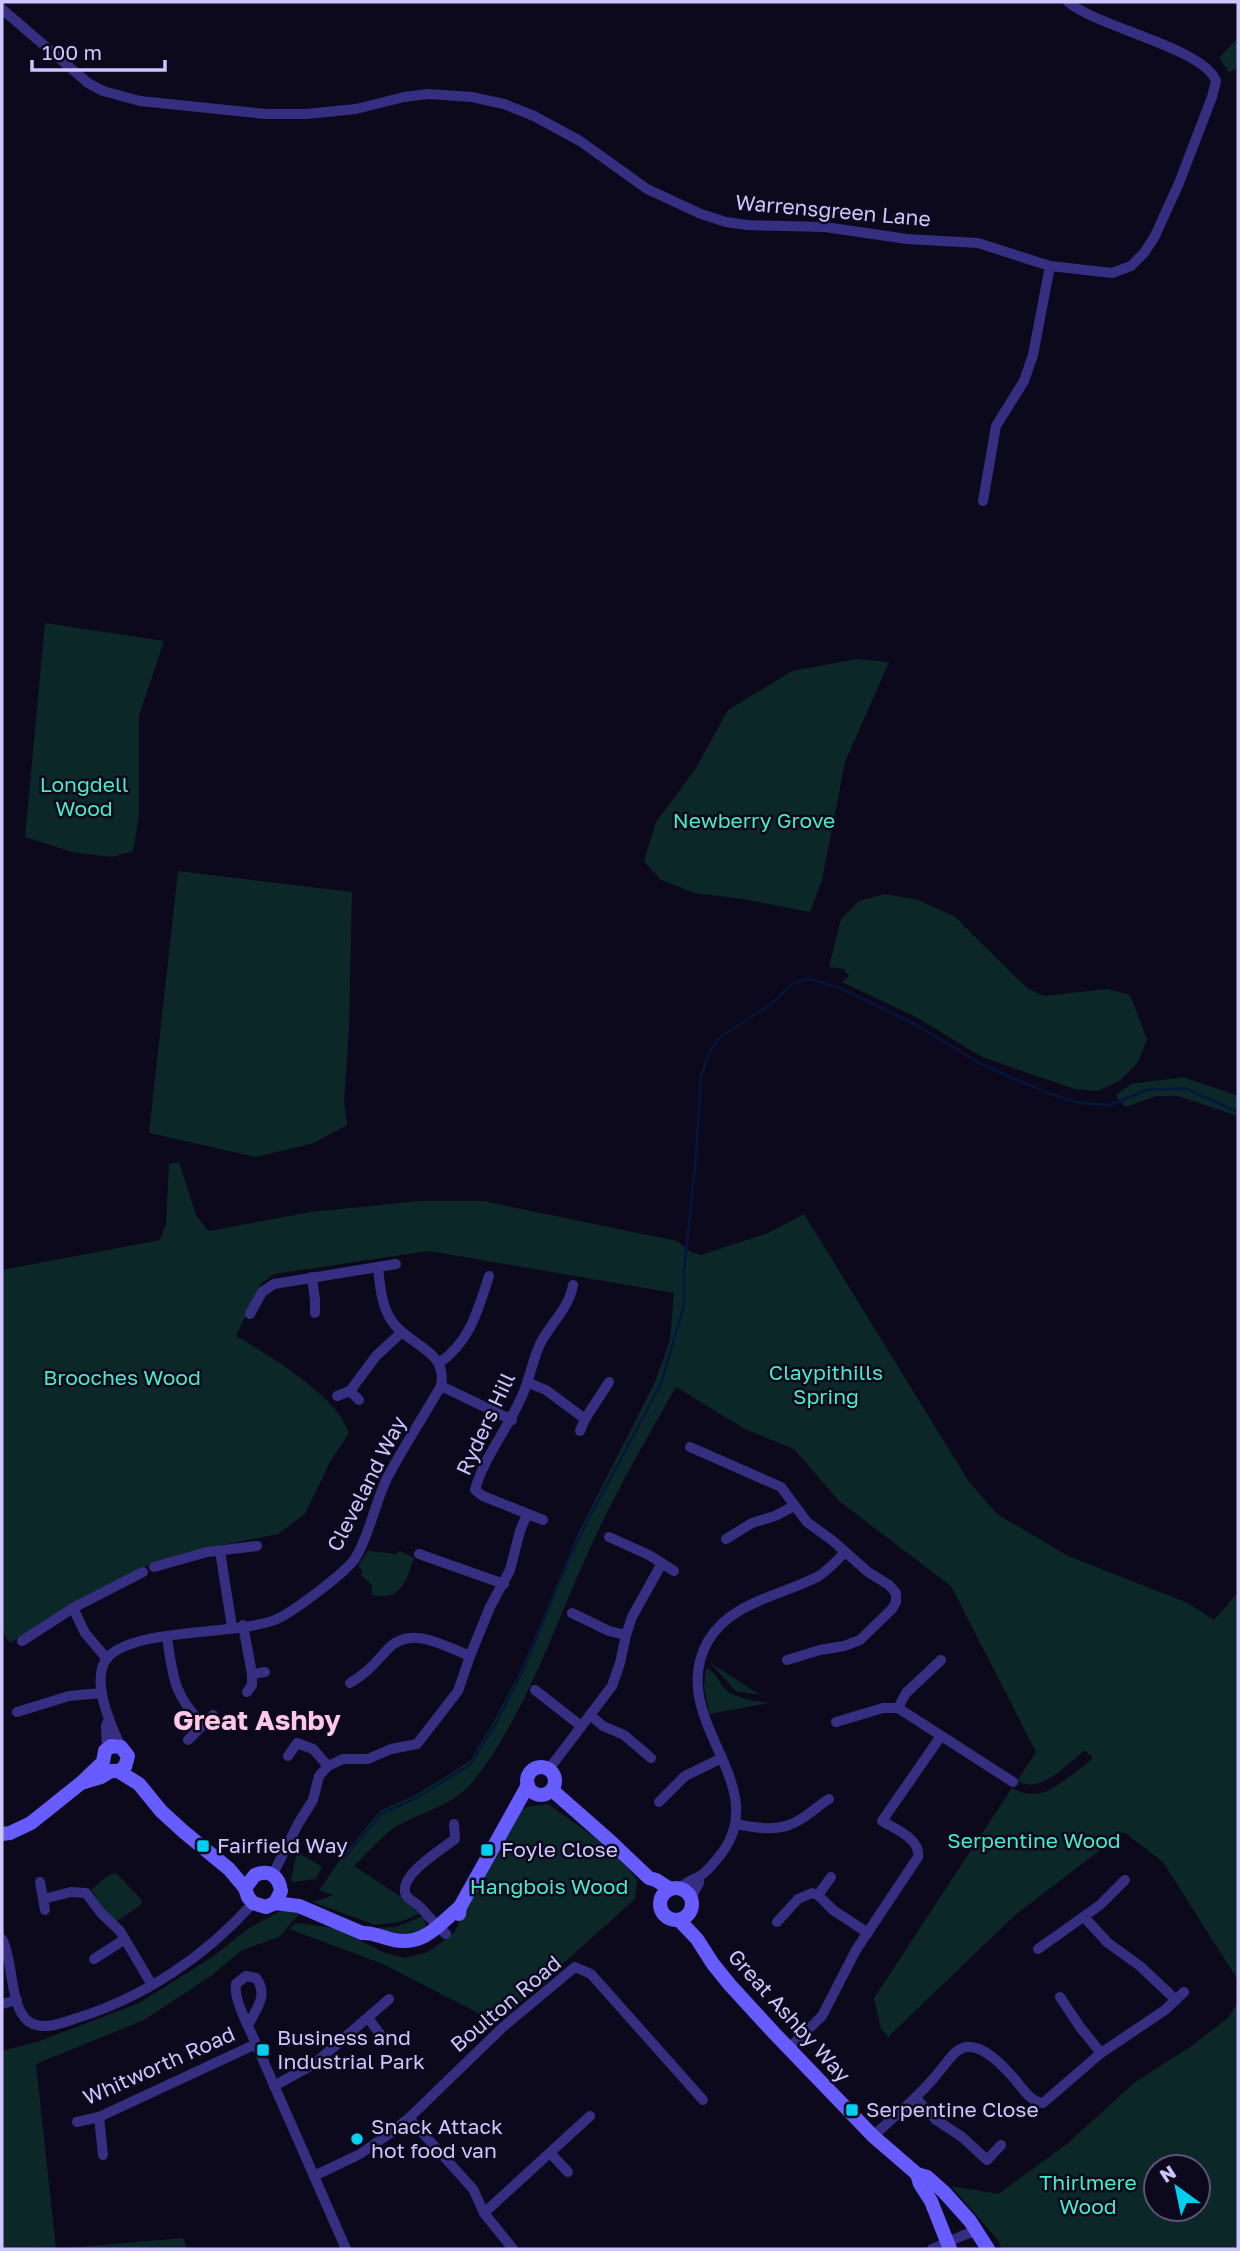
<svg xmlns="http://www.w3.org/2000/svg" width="1240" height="2251" font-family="'Golos Text',sans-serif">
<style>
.green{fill:#0c2727;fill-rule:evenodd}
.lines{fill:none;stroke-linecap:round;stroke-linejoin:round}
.stream{stroke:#04163b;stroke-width:2.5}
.street{stroke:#362f81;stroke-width:10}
.secondary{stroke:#675cff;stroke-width:14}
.poi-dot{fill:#00cff0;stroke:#0d091d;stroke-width:2.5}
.labels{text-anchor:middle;stroke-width:5;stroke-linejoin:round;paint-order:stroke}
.street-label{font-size:21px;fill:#cec5ff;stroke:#0d091d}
.park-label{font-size:21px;fill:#46eac7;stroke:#0d091d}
.poi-label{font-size:21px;fill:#cec5ff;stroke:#0d091d;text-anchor:start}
.district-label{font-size:28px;font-weight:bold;fill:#ffc7e8;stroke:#0d091d}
</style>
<rect width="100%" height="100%" fill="#0d091d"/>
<g class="green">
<path d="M1238 38V68L1229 72 1219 58Z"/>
<path d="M45 623 164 641 139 715V815L133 851 112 857 72 852 25 837Z"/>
<path d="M857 659 889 662 845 762 822 880 810 912 743 899 695 893 661 880 644 861 656 822 696 768 728 710 792 671Z"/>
<path d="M178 871 352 892 349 1027 344 1102 347 1125 314 1143 256 1157 149 1133Z"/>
<path d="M885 894 919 900 955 917 1027 988 1044 996 1107 989 1130 995 1147 1039 1138 1062 1121 1080 1098 1091 1075 1089 982 1057 916 1017 842 982 849 976 844 969 829 967 841 919 859 901Z"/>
<path d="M1183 1077 1238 1096V1116L1178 1096H1157L1125 1107 1116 1095 1131 1084Z"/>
<path d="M179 1162 196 1215 208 1231 311 1212 420 1201H483L677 1241 691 1252 701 1255 768 1233 804 1214 969 1482 997 1514 1068 1556 1188 1603 1214 1620 1238 1593V1980L1163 1862 1124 1832 1015 1915 888 2037 881 2029 874 1998 1012 1788C1037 1801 1051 1791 1070 1776 1078 1770 1086 1765 1093 1758L1085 1750C1067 1764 1040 1795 1017 1781L1036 1752 951 1586 839 1501 794 1449 745 1429 676 1387C644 1443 612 1498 586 1557 552 1632 526 1714 474 1780 454 1806 425 1810 397 1826 382 1835 368 1853 354 1866L403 1898 419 1914 400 1922 375 1925 313 1902 334 1895 319 1890 342 1857 380 1811 416 1795 470 1761 494 1721 520 1672 578 1534 655 1382 670 1340 674 1293 429 1251 274 1274 261 1284 236 1336C270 1356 314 1383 338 1413 343 1419 346 1426 349 1433L331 1460 305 1514 278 1534 197 1550 144 1567 73 1603 10 1643 2 1631V1270L160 1240 166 1224 169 1164Z"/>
<path d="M368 1550C376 1554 386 1551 395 1554L400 1551 414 1558C405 1582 402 1601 372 1595V1585L361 1575 363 1571 358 1566Z"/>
<path d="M709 1662 760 1695 736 1691Z"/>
<path d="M706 1668C716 1672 718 1681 725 1689 737 1700 754 1700 769 1703L709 1714 704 1686Z"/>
<path d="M548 1804 614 1851 637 1880 635 1899 508 2013 486 2017 383 1964 289 1929 296 1923 335 1928 385 1953 405 1958 428 1952 454 1933 509 1820 526 1807Z"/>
<path d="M297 1852 322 1867 316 1879 293 1882 291 1880Z"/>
<path d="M116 1873 141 1899 142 1904 116 1922 100 1907 96 1896 92 1891V1889L108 1876Z"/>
<path d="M283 1910 301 1912 279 1937 242 1950 211 1976 144 2020 36 2064 56 2249 183 2238 187 2249H37L36 2247 32 2249H2V2051L40 2041 139 2003 214 1956 249 1928Z"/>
<path d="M423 1916C429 1927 424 1931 416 1939L376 1928 396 1927Z"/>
<path d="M1238 2002V2249H1002L998 2240 951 2186 998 2194 1067 2144 1134 2083 1193 2045 1229 2017ZM1198 2167V2209H1156V2167Z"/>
</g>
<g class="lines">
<path class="stream" d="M344 1858 381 1814 418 1797 471 1764 496 1723 523 1670 567 1563 589 1518 661 1384 684 1305V1271L696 1156 701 1076 710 1051 719 1038 771 1004 790 986 802 980 811 979 842 989 915 1024 979 1063 1050 1094 1080 1103 1110 1105 1147 1090 1185 1088 1238 1112"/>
<g class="street">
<path d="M2 9 88 83 103 91 140 101 266 114H306L356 109 404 97 428 94 472 97 504 104 534 116 580 141 647 189 701 214 726 222 747 225 825 227 907 239 978 243 1050 266 1112 273 1131 266 1144 253 1155 236 1179 183 1212 97 1216 81C1204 48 1099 28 1068 2"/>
<path d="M983 501 996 426 1024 381 1033 355 1050 266"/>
<path d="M312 1277 315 1300V1313"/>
<path d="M250 1314 262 1292 274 1284 396 1264"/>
<path d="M439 1363C470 1342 478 1310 489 1276"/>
<path d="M529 1383 546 1390 585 1419"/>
<path d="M441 1386 512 1420"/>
<path d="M350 1391 376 1356 402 1332"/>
<path d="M337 1396 350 1391 359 1400"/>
<path d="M580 1431 585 1419 609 1382"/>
<path d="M690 1447 781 1487 807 1522 833 1541 868 1572 889 1585 896 1593V1602L892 1609 860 1640 844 1646 820 1650 787 1660"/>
<path d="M543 1520 483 1496 475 1490C483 1459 508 1428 521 1398 530 1380 532 1360 541 1342 552 1322 569 1308 573 1285"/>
<path d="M609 1537 649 1555 674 1571"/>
<path d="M726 1539 752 1523 775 1516 794 1506"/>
<path d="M220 1551 232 1627"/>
<path d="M419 1554 504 1584"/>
<path d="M154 1567 207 1552 257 1546"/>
<path d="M73 1608 85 1633 107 1659"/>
<path d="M572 1613 609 1631 626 1635"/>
<path d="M243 1625 252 1674"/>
<path d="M167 1637C173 1677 173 1694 203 1725"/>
<path d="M22 1641 73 1608 143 1572"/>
<path d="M470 1656 490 1607 510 1570 520 1531 527 1514"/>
<path d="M535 1690 581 1726"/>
<path d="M247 1692 252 1685V1674L265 1672"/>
<path d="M898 1708 906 1693 941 1660"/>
<path d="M17 1712 69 1696 102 1693"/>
<path d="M590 1715 603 1726 624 1735 651 1758"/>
<path d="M836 1722 883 1708H898L1013 1782"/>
<path d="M188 1740 213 1715"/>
<path d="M121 1747C111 1726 89 1678 108 1657 138 1627 237 1636 277 1619 293 1612 348 1571 356 1557 370 1533 375 1503 387 1478 404 1446 423 1417 441 1386 448 1349 408 1346 391 1320 381 1304 380 1285 378 1267"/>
<path d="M107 1749 106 1726 109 1719"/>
<path d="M288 1756 297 1743 313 1749 328 1766"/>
<path d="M549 1769 612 1686 620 1663 626 1635 632 1617 662 1563"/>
<path d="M659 1802 685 1776 722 1758"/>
<path d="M735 1824C758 1828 780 1833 801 1819 811 1813 819 1805 829 1799"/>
<path d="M273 1874 298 1824 313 1800 319 1776 328 1766 343 1759H368L391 1749 417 1744 458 1691 470 1656C444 1646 410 1624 387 1650 375 1663 366 1674 350 1683"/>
<path d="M40 1882 45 1910"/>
<path d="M680 1888C686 1882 691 1880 698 1877 707 1873 718 1858 724 1850 771 1781 665 1717 708 1641 731 1602 780 1596 817 1577 828 1571 836 1561 845 1552"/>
<path d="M818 1895 831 1877"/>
<path d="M691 1897 699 1883V1877"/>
<path d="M43 1899 71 1892 86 1893 101 1913 120 1931 152 1985"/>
<path d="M1084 1917 1108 1943 1140 1966 1176 2000"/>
<path d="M777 1922 798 1899 812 1893 818 1895 833 1910 868 1933"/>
<path d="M446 1934C436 1925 428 1915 419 1906 415 1902 409 1900 406 1895 397 1876 442 1849 455 1839L454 1824"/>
<path d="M2 1939C14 1961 9 2006 28 2021 41 2031 59 2024 74 2019 143 1998 205 1957 253 1903"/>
<path d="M1038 1949 1100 1905 1125 1880"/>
<path d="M94 1959 125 1939"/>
<path d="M1060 1997 1080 2027 1101 2053"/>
<path d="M2 2004 17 2000"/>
<path d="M368 2018 380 2034"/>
<path d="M248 2025C256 2010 269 1994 256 1978L246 1976 236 1984C233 1999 250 2029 256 2044L346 2249"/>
<path d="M789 2048 822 2016 856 1950 918 1857C921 1839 895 1829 882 1821L941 1736"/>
<path d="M274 2086 314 2064 389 1999"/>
<path d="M916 2098 935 2119 962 2137 987 2160 1001 2145"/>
<path d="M99 2117 103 2155"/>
<path d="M409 2118 473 2189 484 2213 513 2249"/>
<path d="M77 2122 99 2117 256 2044"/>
<path d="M873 2136C897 2114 922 2094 942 2068 949 2060 955 2049 966 2047 983 2045 1001 2064 1011 2075 1020 2084 1029 2102 1043 2103L1101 2053 1165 2010 1184 1992"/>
<path d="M550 2153 568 2172"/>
<path d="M314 2176 360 2154 389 2134 409 2118 503 2027 575 1967 591 1974 703 2100"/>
<path d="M484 2213 590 2116"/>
<path d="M932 2249 964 2235 977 2231"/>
</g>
<g class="secondary">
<circle cx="541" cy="1781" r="14"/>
<path d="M81 1783 101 1777 111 1771H118L139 1784 161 1811 184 1832 229 1869 245 1888 248 1897 253 1903 266 1907 275 1903 299 1906 362 1933C373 1932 383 1938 394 1940 425 1946 439 1924 460 1907"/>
<path d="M552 1790 610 1841 649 1878 656 1880 670 1889"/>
<path d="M2 1834 10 1833 31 1823 81 1783 103 1762 105 1751 111 1746 121 1747 128 1756 125 1767 118 1771"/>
<circle cx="676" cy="1904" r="16"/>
<path d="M245 1888 255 1875C269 1869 279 1876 281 1891L275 1903"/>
<path d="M459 1914 460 1907 528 1785"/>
<path d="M679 1920 697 1939 713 1964 730 1985 774 2033 873 2136 917 2174 927 2177 944 2192 970 2221 988 2249"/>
<path d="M917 2174 920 2184 931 2201 950 2249"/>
</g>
</g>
<g class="poi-dot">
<rect x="196" y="1839" width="14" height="14" rx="3.5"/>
<rect x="480" y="1843" width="14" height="14" rx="3.5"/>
<rect x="256" y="2043" width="14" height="14" rx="3.5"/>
<rect x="845" y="2103" width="14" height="14" rx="3.5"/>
<circle cx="357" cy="2139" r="7"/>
</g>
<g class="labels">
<g class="street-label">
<text transform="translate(833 211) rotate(5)" y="7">Warrensgreen Lane</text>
<text transform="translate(486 1424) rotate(-65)" y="7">Ryders Hill</text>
<text transform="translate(367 1484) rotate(-63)" y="7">Cleveland Way</text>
<text transform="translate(506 2004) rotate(-40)" y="7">Boulton Road</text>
<text transform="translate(789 2016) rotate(48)" y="7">Great Ashby Way</text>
<text transform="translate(159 2066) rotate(-24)" y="7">Whitworth Road</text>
</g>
<g class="park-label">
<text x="84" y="792">Longdell<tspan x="84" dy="24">Wood</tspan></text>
<text x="754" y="828">Newberry Grove</text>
<text x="826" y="1380">Claypithills<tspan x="826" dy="24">Spring</tspan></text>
<text x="122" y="1385">Brooches Wood</text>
<text x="1034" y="1848">Serpentine Wood</text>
<text x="549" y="1894">Hangbois Wood</text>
<text x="1088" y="2190">Thirlmere<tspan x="1088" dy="24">Wood</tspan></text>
</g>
<g class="poi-label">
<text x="217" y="1853">Fairfield Way</text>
<text x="501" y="1857">Foyle Close</text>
<text x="277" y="2045">Business and<tspan x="277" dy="24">Industrial Park</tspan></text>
<text x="866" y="2117">Serpentine Close</text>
<text x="371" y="2134">Snack Attack<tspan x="371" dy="24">hot food van</tspan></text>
</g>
<g class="district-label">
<text x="257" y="1730">Great Ashby</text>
</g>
</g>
<rect width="1240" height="2251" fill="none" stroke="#cec5ff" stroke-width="7"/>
<g transform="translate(1177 2188) rotate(327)"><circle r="33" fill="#0d091d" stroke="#5a5477" stroke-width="2"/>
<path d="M0-5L12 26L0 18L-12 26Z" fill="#00cff0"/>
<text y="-10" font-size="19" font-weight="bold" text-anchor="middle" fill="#cec5ff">N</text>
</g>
<path d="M32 60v10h133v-10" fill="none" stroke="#cec5ff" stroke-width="3.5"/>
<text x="42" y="60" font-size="21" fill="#cec5ff" stroke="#0d091d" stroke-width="5" paint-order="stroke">100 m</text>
</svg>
